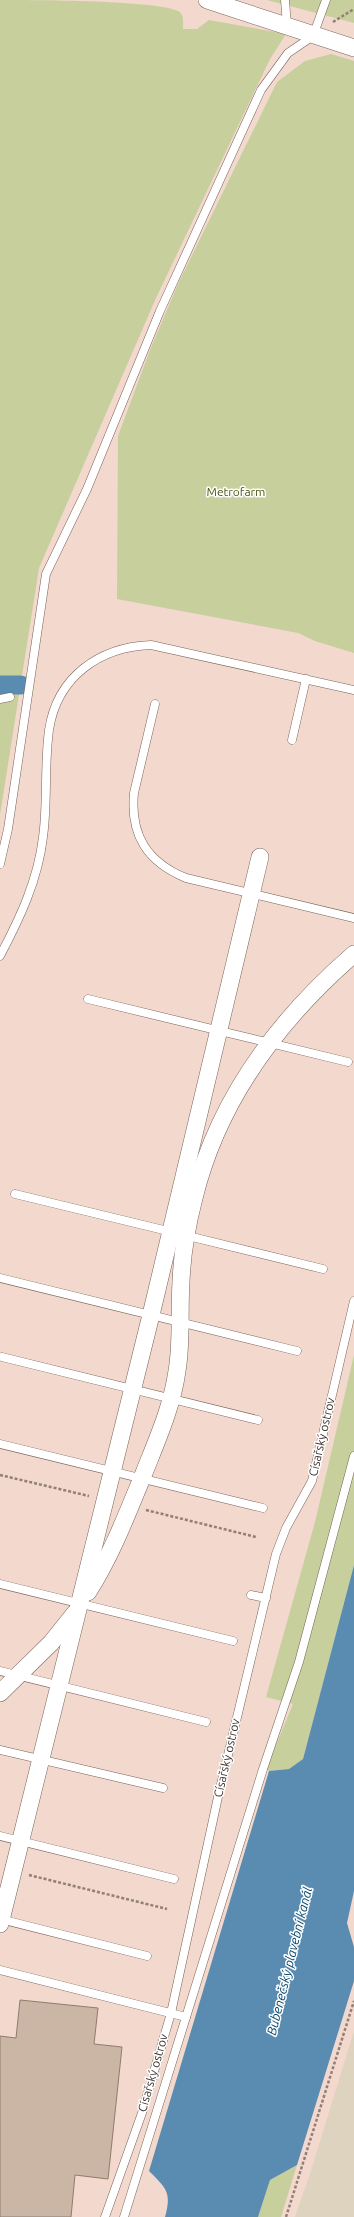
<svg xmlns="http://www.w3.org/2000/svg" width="354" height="2217" font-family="Ubuntu,sans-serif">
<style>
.industrial{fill:#ded3bf}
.green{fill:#c7cf9d}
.water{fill:#5a8cb2}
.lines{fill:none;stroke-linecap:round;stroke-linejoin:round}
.canal{stroke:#5a8cb2;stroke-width:19}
.building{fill:#cbb5a5;stroke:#8f7c6d}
.lane-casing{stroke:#796359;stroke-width:9}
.street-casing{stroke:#796359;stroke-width:18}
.path{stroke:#917f78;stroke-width:2.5;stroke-dasharray:3 2;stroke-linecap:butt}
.lane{stroke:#fff;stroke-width:8}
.street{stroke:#fff;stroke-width:17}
.labels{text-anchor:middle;stroke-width:3;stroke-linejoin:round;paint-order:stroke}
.park-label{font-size:12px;fill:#4e5512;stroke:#fff}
.street-label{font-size:12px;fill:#3f3531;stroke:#fff}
.water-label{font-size:13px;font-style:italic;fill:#09496f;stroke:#fff}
</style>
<rect width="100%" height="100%" fill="#f2d8cd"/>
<path class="industrial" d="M354 2031V2217H295L310 2174Z"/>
<g class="green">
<path d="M0 0C30 0 162 0 180 12 184 17 183 23 183 29H197L209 20 286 34 270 59 156 298 39 568 0 815Z"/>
<path d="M267 0H354V23Z"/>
<path d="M331 54 354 61V653L315 641 298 633 117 599 118 436 150 350 178 284 277 82 305 61Z"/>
<path d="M354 1355V1565L303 1759 289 1769 269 1771 267 1769V1766L293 1704 266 1697 315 1522Z"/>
<path d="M297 2165 281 2217H258L270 2180Z"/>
</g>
<path class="water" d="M354 1565V1891L347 1923 354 1947V1981L297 2165 270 2180 258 2217H165C172 2192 166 2188 149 2171L269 1771 289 1769 303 1759Z"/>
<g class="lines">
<path class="canal" d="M0 685H21"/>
</g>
<path class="building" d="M20 2000 98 2008 94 2044 122 2047 108 2179 75 2175 71 2217H0V2036L16 2038Z"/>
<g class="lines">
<g class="lane-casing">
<g id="lane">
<path d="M285 0 287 26"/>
<path d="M0 699 10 697"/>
<path d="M155 704 134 793C130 835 147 862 186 878L354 918"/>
<path d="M292 740 306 679"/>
<path d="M0 864 8 829 46 574 87 489 160 311 261 90 288 53 313 36 326 0"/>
<path d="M0 956C20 918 38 880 43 837 48 801 44 766 49 730 57 677 99 647 151 645L354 690"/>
<path d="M88 999 348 1062"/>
<path d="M15 1194 172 1232"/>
<path d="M184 1235 323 1269"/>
<path d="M0 1278 297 1351"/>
<path d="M2 1357 258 1420"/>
<path d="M0 1444 263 1508"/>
<path d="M0 1584 233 1641"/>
<path d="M251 1595 266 1598"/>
<path d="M0 1671 206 1722"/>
<path d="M0 1750 163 1788"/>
<path d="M0 1836 174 1879"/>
<path d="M0 1919 147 1956"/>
<path d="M0 1970 186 2017"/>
<path d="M105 2217 142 2113 171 2013 218 1797 276 1554 286 1528 312 1481 354 1301"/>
<path d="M124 2217 263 1769 299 1662 354 1456"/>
</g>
</g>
<g class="street-casing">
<g id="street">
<path d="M207 0 354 48"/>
<path d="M88 1592C112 1554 127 1514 144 1473 157 1440 172 1407 177 1371 182 1342 179 1312 181 1282 182 1255 187 1225 194 1198 218 1100 279 1019 354 954"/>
<path d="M0 1693 51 1643 75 1613"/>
<path d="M0 1924 151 1315 260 857"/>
</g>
</g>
<g class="path">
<path d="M333 22 354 9"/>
<path d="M0 1475 89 1496"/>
<path d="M146 1510 256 1537"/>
<path d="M29 1875 167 1909"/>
<path d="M286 2217 354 2001"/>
</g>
<use href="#lane" class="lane"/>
<use href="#street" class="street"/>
</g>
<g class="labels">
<g class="park-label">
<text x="236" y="496">Metrofarm</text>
</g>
<g class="street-label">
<text transform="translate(322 1437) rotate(-77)" y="4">Císařský ostrov</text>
<text transform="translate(227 1758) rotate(-77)" y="4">Císařský ostrov</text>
<text transform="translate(153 2073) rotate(-74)" y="4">Císařský ostrov</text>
</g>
<g class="water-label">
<text transform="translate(289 1961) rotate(-76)" y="5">Bubenečský plavební kanál</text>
</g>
</g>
</svg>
